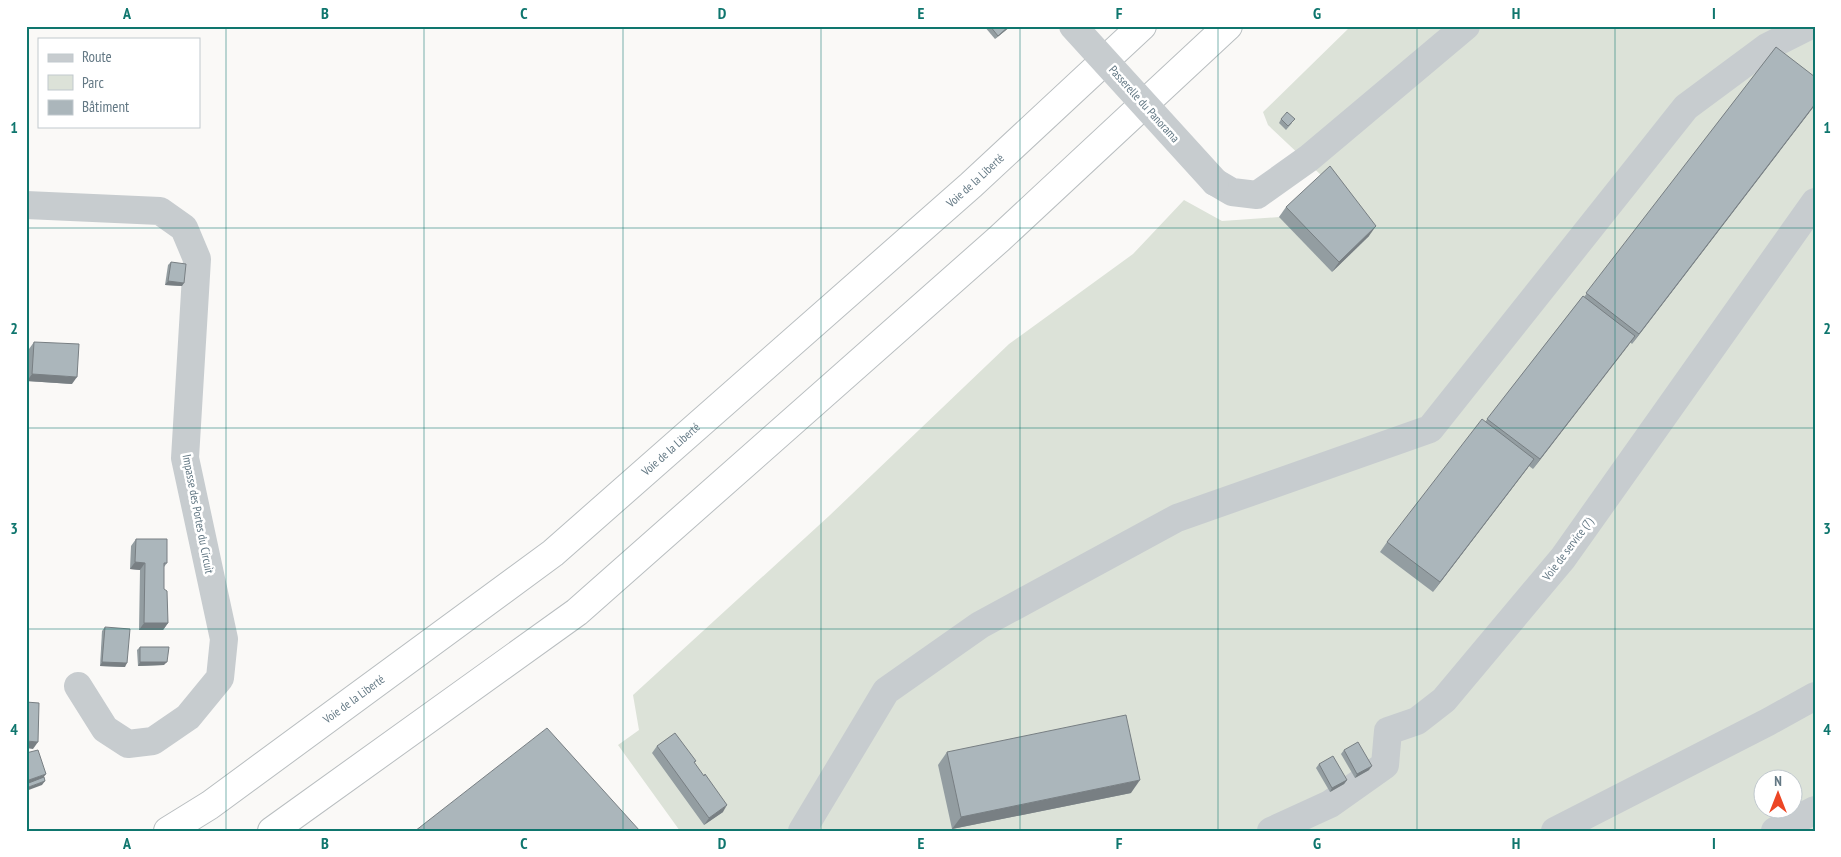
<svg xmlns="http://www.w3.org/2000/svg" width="1841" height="857" font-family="'PT Sans Narrow',sans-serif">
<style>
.green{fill:#dce2d8;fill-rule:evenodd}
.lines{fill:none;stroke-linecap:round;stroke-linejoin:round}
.highway-casing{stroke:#b9bec0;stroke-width:30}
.minor{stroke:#c7cccf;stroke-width:28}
.highway{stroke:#fff;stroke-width:28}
.minor-bridge{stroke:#c7cccf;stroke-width:28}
.wall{fill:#939da1}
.shaded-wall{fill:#787f83}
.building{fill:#abb6bb;stroke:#787f83}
.grid{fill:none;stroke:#0f766e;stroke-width:1;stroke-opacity:0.55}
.labels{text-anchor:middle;stroke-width:5;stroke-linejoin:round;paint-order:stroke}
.street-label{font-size:12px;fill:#637884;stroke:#fff}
.neatline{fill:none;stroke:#0f766e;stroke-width:2}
.grid-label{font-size:16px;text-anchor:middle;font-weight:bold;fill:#0f766e}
</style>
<rect width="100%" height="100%" fill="#faf9f7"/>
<path class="green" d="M1351 26H1815V831H680L618 745 639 730 633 695 829 516 1009 344 1133 254 1184 200 1222 221 1279 217 1322 176 1268 125 1263 112ZM1764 780H1794V810H1764Z"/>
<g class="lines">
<g class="highway-casing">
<g id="highway">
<path id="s1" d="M168 831 210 805 553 553 971 185 1142 26"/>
<path d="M272 831 577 612 999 239 1228 26"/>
</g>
</g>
<g class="minor">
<path d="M1215 182 1232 192 1257 195 1309 158 1466 26"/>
<path d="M26 205 160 211 184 228 197 259 185 458 224 639 220 678 188 717 153 741 128 744 105 729 78 686"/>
<path d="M802 831 886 691 980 625 1177 518 1430 429 1686 107 1767 47 1809 26"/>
<path d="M1271 831 1330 804 1385 765 1388 731 1417 721 1444 700 1563 558 1815 202"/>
<path d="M1555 831 1768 722 1815 696"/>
<path d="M1775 831 1815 810"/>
</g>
<use href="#highway" class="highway"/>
<path class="minor-bridge" d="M1073 26 1215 182"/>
</g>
<g class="wall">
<path d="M984 26H1011L995 39Z"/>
<path d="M1776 47 1815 105 1632 344 1630 342 1533 469 1529 466 1433 592 1380 552 1387 542 1485 422 1583 296 1584 297Z"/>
<path d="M1281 119 1292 123 1286 130 1279 123Z"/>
<path d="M1286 207 1369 236 1332 272 1279 217Z"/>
<path d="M171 262 182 286 165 285 168 265Z"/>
<path d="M34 342 72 384 27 381 29 349Z"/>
<path d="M136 539 167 563 164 567V589L168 623 163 630H139L140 570 130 569 131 546Z"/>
<path d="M105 627 125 667 100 666 102 631Z"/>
<path d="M140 647 164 665 138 666 137 650Z"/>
<path d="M657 746 696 761 694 763 723 812 704 825 652 753Z"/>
<path d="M1344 750 1369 770 1355 778 1341 754Z"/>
<path d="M947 752 1131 793 952 829 938 765Z"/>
<path d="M1319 764 1347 780 1344 784 1330 792 1316 768Z"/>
</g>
<g class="shaded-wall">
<path d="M1009 26H1011L995 39 998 36Z"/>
<path d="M1815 104V105L1632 344 1639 334Z"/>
<path d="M1376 226 1369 236 1332 272 1339 262Z"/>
<path d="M168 281 184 283 182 286 165 285Z"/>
<path d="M1635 336 1628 346 1533 469 1540 459Z"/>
<path d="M32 374 77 377 72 384 27 381Z"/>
<path d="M1534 459 1527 469 1433 592 1440 582Z"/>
<path d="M135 562 145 563 140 570 130 569Z"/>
<path d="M144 623H168L163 630H139Z"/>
<path d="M102 662 127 663 125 667 100 666Z"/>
<path d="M140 662H167L164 665 138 666Z"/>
<path d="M26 741 38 742 33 749 26 748Z"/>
<path d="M1372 766 1369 770 1355 778 1357 774Z"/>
<path d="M46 774 41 781 26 786V781Z"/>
<path d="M1140 780 1131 793 952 829 961 817Z"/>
<path d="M1347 780 1344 784 1330 792 1332 788Z"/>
<path d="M45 781 42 785 26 791V788Z"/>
<path d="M727 805 723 812 704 825 709 818Z"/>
</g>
<g class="building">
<path d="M990 26H1009L998 36Z"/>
<path d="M1776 47 1815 77V104L1639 334 1586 293Z"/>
<path d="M1287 112 1295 119 1288 126 1281 119Z"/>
<path d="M1330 166 1376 226 1339 262 1286 207Z"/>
<path d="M171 262 186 264 184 283 168 281Z"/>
<path d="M1583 296 1635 336 1540 459 1487 419Z"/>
<path d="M34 342 79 344 77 377 32 374Z"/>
<path d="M1482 419 1534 459 1440 582 1387 542Z"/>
<path d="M136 539H167V563H164V589L167 591 168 623H144L145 563 135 562Z"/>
<path d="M105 627 130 629 127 663 102 662Z"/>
<path d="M140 647H169L167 662H140Z"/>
<path d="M26 702 39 703 38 742 26 741Z"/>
<path d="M1126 715 1140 780 961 817 947 752Z"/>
<path d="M547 728 640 831H415Z"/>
<path d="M675 733 696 761 694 762 704 776 705 774 727 805 709 818 657 746Z"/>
<path d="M1358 742 1372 766 1357 774 1344 750Z"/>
<path d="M38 750 46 774 26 781V753Z"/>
<path d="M1333 756 1347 780 1332 788 1319 764Z"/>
<path d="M44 777 45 781 26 788V784Z"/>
</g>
<path class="grid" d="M226 26V831M424 26V831M623 26V831M821 26V831M1020 26V831M1218 26V831M1417 26V831M1615 26V831M26 228H1815M26 428H1815M26 629H1815"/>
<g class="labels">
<g class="street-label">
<text transform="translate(1144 104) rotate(48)" y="4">Passerelle du Panorama</text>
<text dy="4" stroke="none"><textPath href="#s1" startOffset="1038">Voie de la Liberté</textPath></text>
<text dy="4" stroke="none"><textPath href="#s1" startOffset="632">Voie de la Liberté</textPath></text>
<text transform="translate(198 514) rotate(79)" y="4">Impasse des Portes du Circuit</text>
<text transform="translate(1568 549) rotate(-53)" y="4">Voie de service (7)</text>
<text dy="4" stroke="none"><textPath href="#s1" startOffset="228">Voie de la Liberté</textPath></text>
</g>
</g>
<rect width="1841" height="857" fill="none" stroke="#ffffff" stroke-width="55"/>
<rect x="38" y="38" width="162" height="90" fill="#ffffff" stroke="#c1c9ce"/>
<rect x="48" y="54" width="25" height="8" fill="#c7cccf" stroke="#c1c9ce"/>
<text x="82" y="62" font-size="15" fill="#637884">Route</text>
<rect x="48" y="75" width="25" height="15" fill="#dce2d8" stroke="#c1c9ce"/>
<text x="82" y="88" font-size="15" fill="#637884">Parc</text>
<rect x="48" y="100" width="25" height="15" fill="#abb6bb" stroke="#c1c9ce"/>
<text x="82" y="112" font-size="15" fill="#637884">Bâtiment</text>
<g transform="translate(1778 794)"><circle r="24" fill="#ffffff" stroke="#c1c9ce"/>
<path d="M0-4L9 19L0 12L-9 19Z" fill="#ec4524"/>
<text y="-8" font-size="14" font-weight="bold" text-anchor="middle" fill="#637884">N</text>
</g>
<rect x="28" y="28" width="1786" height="802" class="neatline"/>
<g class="grid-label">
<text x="127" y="19">A</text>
<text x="325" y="19">B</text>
<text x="524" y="19">C</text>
<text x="722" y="19">D</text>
<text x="921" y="19">E</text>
<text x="1119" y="19">F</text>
<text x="1317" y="19">G</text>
<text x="1516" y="19">H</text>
<text x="1714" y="19">I</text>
<text x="14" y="133">1</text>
<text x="1827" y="133">1</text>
<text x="14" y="334">2</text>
<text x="1827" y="334">2</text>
<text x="14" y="534">3</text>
<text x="1827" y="534">3</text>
<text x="14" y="735">4</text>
<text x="1827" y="735">4</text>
<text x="127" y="849">A</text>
<text x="325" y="849">B</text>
<text x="524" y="849">C</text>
<text x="722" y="849">D</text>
<text x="921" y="849">E</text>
<text x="1119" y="849">F</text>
<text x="1317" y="849">G</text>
<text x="1516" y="849">H</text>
<text x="1714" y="849">I</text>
</g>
</svg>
